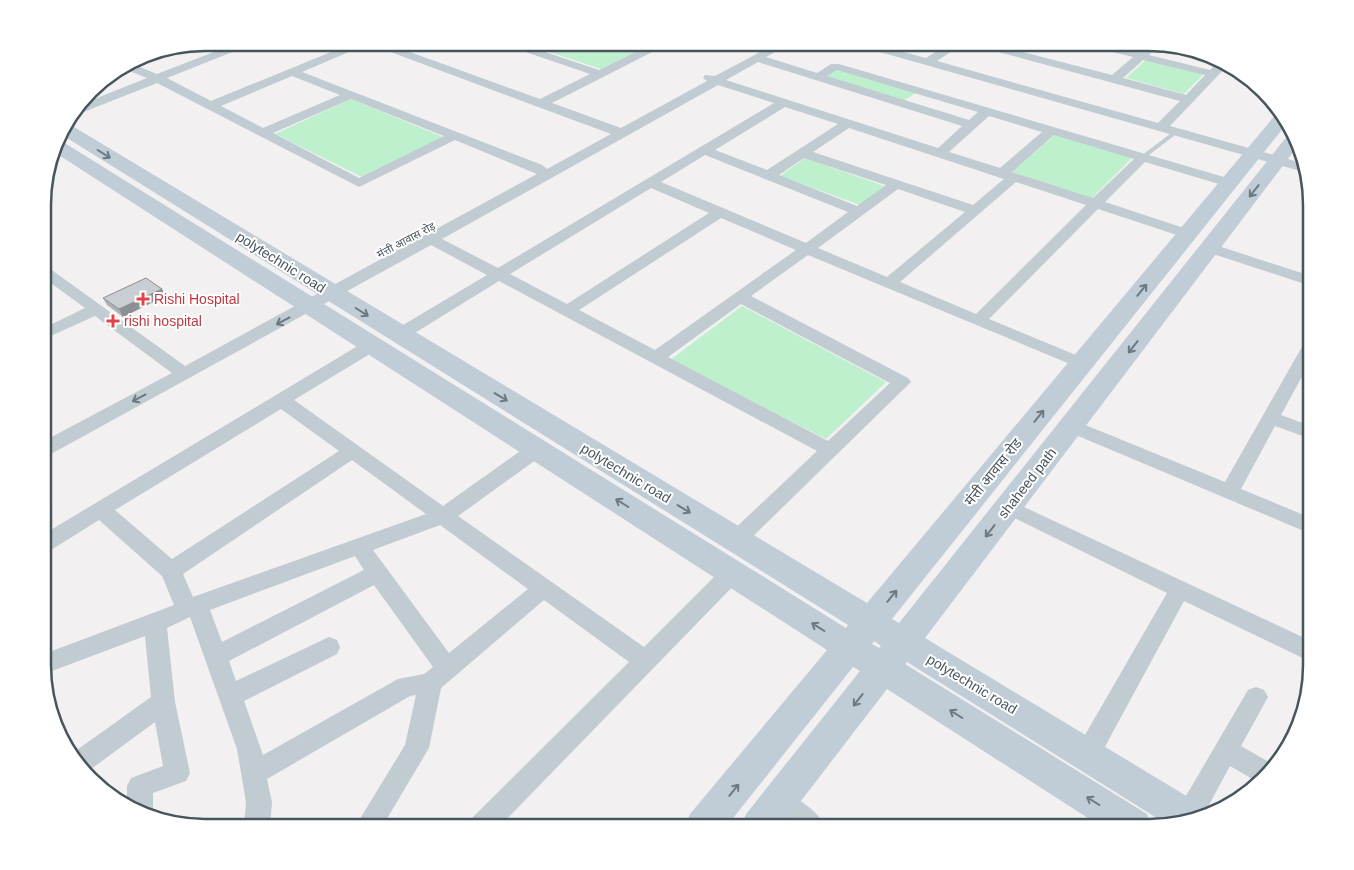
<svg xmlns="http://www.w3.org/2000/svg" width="1354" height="870" font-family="Helvetica,'Noto Sans Devanagari',sans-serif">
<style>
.green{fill:#bef0cd}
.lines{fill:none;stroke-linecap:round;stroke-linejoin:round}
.lane{fill:#c0cbd2;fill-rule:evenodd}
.street{fill:#c0cbd2;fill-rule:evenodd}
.secondary{fill:#c0cdd7;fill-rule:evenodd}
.wall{fill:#adb1b5}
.shaded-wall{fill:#8d9093}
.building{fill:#c9ced2;stroke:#8d9093}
.oneway{stroke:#6b7982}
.oneway2{stroke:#6b7880}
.health-dot{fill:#e0444e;stroke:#fff;stroke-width:2}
.labels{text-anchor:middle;stroke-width:4;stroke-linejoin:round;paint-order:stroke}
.far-street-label{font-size:11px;fill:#47555d;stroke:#fff}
.street-label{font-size:14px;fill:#47555d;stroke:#fff}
.health-label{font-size:14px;fill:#be3a42;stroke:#fff;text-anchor:start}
.rim{fill:none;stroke:#47555d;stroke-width:2.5}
</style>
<rect width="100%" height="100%" fill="#f2f0f0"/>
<g class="green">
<path d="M523 43H654L601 69Z"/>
<path d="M1099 43H1148L1137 52Z"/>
<path d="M1147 59 1204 74 1184 94 1126 78Z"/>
<path d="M838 69 916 93 903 101 825 77Z"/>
<path d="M351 99 443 137 362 177 275 134Z"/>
<path d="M1056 134 1132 158 1092 198 1012 172Z"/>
<path d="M805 158 884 186 860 205 780 176Z"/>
<path d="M742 306 886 382 826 439 670 360Z"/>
</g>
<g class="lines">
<path class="lane" d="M1174 131 1179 132 1145 158H1141V156Z"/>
<g class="street">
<path d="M237 43H252L250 45 167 78 211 101 353 43H366L365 45 302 72 542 165 547 169 611 134 372 45 371 43H385L540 99 590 74 505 45 504 43H518L599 70 654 43H667L666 45 552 103 621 128 707 81 703 78 705 75 715 76 777 43H789L788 45 766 57 817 73 831 64H839L1234 180 1236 183 1229 187 1145 162 1105 202 1193 231 1195 234 1193 237H1183L1098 209 989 319 1088 360 1091 364 1088 368 1082 369 808 255 751 296 908 378 911 382 743 546 736 548 729 546 726 540 729 534 817 451 499 281 405 339 399 340 393 339 391 335 393 331 487 275 431 245 51 454 44 456V441L172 373 95 316 44 339V328L85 308 44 278V266L49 268 185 366 537 174 455 140 359 187 157 83 81 113H74L82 104 147 78 122 68 130 63 157 74ZM758 62 962 126 938 148 726 80ZM837 70 978 112 969 120 827 76ZM292 76 340 95 263 128 221 106ZM718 85 774 103 498 268 442 239ZM351 99 444 136 359 178 273 133ZM785 107 838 124 767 170 715 150ZM989 116 1042 132 1000 168 949 152ZM849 128 1004 179 973 205 813 152ZM1054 135 1134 159 1093 198 1012 172ZM705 155 848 212 806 243 661 182ZM804 158 886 185 857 206 779 175ZM1016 182 1086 205 976 314 900 282ZM651 188 709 213 567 304 510 274ZM898 189 965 212 887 277 818 248ZM721 218 796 250 655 350 579 310ZM741 304 890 383 828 441 668 357Z"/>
<path d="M739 43H756L766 47 760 50 741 45Z"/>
<path d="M853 43H870L926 58 950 43H962L961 45 937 61 1158 123 1180 101 973 45 971 43H988L1112 75 1133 57 1084 45 1083 43H1100L1139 52 1150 43 1161 44 1149 55 1210 70 1219 61 1228 65 1170 126 1302 163 1304 172 855 45ZM1143 60 1205 75 1186 95 1123 78Z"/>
<path d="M1209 243 1311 276V286L1204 251 1201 248 1204 245Z"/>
<path d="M372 340 378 341 380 345 378 349 294 400 443 506 530 444 537 442 544 444 547 449 544 454 458 516 644 647 724 567 732 565 740 567 743 573 740 579 499 827H468L472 818 629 662 544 600 441 688 429 748 382 827H355L405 745 416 695 410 696 267 779 272 802 270 827H244L246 802 237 749 190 617 167 628 175 702 190 773 186 781 153 793V812L151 817 127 806V786L131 778 163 766 155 722 87 772 70 755 151 697 145 636 44 674V654L174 605 162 576 99 520 51 550 44 552V534L366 341ZM281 409 339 451 172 559 115 510ZM352 460 426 514 193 597 183 574ZM440 525 528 589 449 653 373 550ZM355 556 364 570 222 642 210 610ZM374 585 433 667 424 674 398 679 263 755 244 701 337 654 340 647 337 640 329 637 236 681 229 661Z"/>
<path d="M1311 340V360L1281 415 1311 426V439L1275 426 1241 489 1311 518V534L1064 430 1062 426 1064 422 1071 420 1078 422 1225 482 1303 345 1305 341Z"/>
<path d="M1009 500 1311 641V662L1184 601 1096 763 1087 766 1078 763 1075 755 1078 747 1167 593 1002 512 999 507 1002 502Z"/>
<path d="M1256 687 1264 690 1268 697 1241 746 1274 765 1256 781 1230 766 1204 814 1177 822 1175 817 1179 808 1248 690Z"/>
<path d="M779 790C795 796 819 811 825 827H791L770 811 766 802 770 793Z"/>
</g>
<path class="secondary" d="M1277 113H1279L1288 122 892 619 899 623 1288 135 1293 134 1297 147 925 638 1203 806 1206 813 1168 825 907 662 905 664 1147 814 1152 827H1102L887 689 781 827H741L746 814 860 671 853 667 726 827H685L690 814 827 650 54 152 57 140 63 142 846 628 848 625 59 133 66 123 69 124 867 603ZM874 641 881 646 879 648 872 644Z"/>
</g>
<path class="wall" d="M162 289 165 296 123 317 107 305 103 298Z"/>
<path class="shaded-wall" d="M162 289 165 296 123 317 119 309Z"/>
<path class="building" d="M146 278 162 289 119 309 103 298Z"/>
<defs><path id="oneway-shaft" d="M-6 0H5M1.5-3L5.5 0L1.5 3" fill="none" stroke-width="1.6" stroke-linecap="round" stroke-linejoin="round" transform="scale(1.25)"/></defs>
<g class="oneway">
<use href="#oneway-shaft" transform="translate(104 154) rotate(32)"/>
<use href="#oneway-shaft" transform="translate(1254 191) rotate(128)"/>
<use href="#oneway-shaft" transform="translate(1142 290) rotate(-51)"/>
<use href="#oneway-shaft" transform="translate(362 312) rotate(32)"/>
<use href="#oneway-shaft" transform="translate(1133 347) rotate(128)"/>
<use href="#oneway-shaft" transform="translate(501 397) rotate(31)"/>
<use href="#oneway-shaft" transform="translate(1039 416) rotate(-51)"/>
<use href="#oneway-shaft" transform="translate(622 503) rotate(-148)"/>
<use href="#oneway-shaft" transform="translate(684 509) rotate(31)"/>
<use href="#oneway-shaft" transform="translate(990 531) rotate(128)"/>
<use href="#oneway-shaft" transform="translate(892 596) rotate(-51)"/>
<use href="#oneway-shaft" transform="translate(818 627) rotate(-148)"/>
<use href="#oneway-shaft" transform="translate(858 700) rotate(128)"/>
<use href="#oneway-shaft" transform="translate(956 714) rotate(-148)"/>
<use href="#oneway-shaft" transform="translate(734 790) rotate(-51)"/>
<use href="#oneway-shaft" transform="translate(1093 801) rotate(-148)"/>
</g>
<g class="oneway2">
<use href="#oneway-shaft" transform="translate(283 321) rotate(152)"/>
<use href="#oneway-shaft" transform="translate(139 398) rotate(152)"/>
</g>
<g class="health-dot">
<path d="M140.5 291.5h5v5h5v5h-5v5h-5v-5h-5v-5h5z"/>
<path d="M110.5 313.5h5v5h5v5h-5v5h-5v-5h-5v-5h5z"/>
</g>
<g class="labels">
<g class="far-street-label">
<text transform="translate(406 240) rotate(-28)" y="4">मंत्ती आवास रोड़</text>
</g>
<g class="street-label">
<text transform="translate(281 262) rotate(32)" y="5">polytechnic road</text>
<text transform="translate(993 472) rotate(-51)" y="5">मंत्ती आवास रोड</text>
<text transform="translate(626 473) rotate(31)" y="5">polytechnic road</text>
<text transform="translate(1027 483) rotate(-52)" y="5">shaheed path</text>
<text transform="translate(972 684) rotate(31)" y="5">polytechnic road</text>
</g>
<g class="health-label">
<text x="154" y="304">Rishi Hospital</text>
<text x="124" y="326">rishi hospital</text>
</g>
</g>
<path d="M0 0H1354V870H0ZM205 51H1149A154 154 0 0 1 1303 205V665A154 154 0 0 1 1149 819H205A154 154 0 0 1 51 665V205A154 154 0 0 1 205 51Z" fill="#fff" fill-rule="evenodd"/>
<path class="rim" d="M205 51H1149A154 154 0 0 1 1303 205V665A154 154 0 0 1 1149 819H205A154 154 0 0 1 51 665V205A154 154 0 0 1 205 51Z"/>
</svg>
